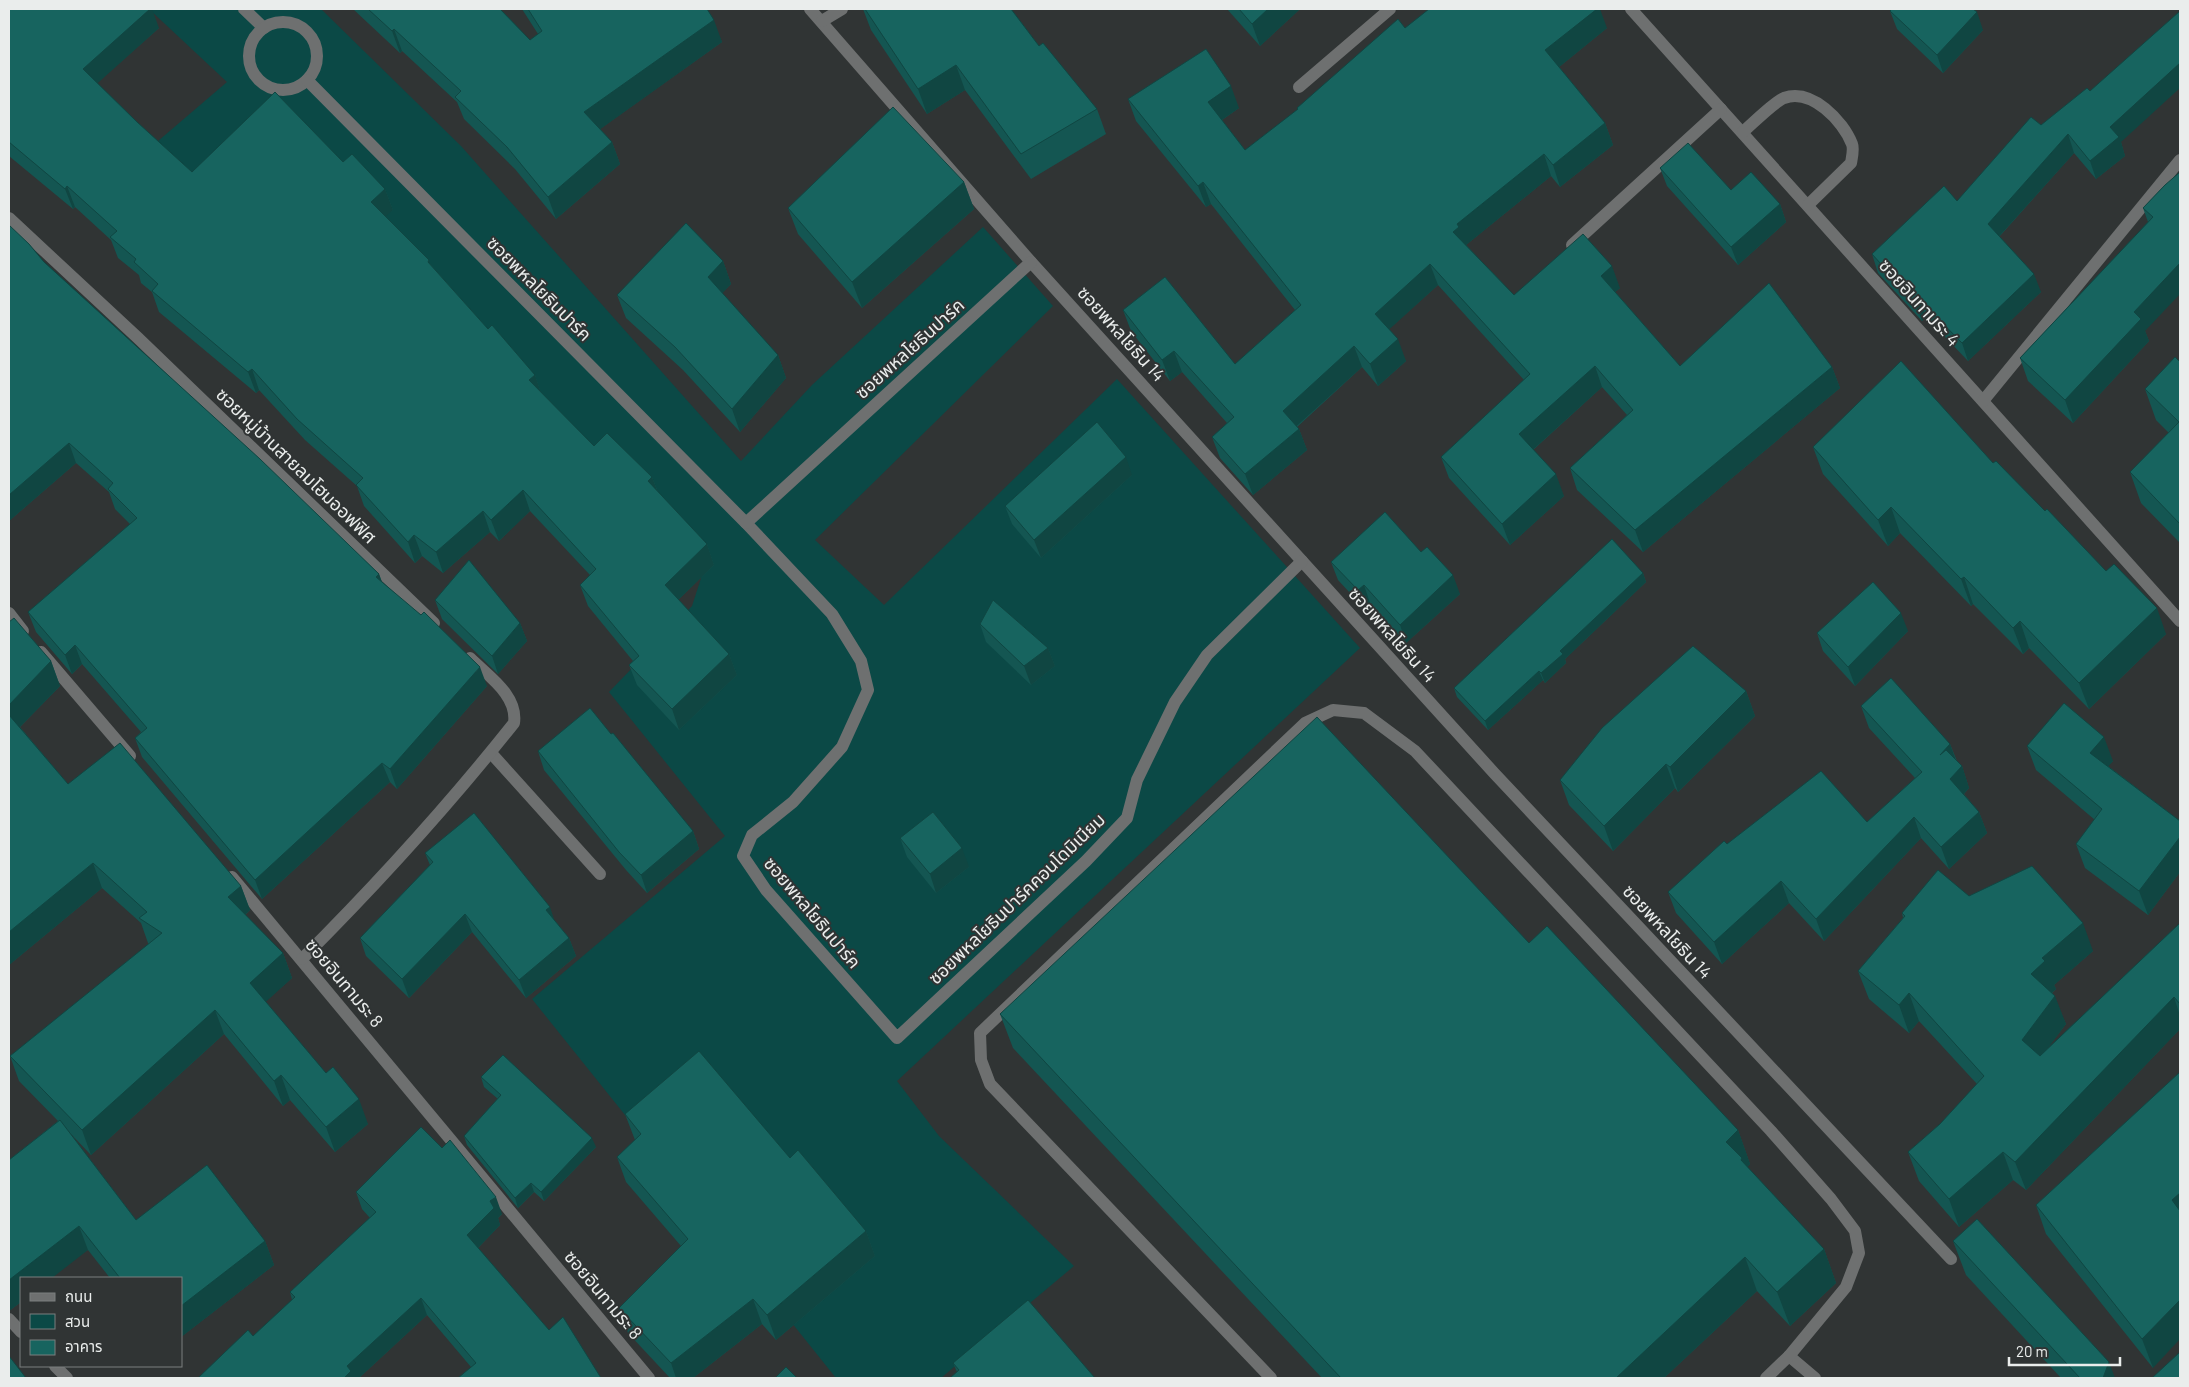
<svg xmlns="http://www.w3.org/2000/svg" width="2189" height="1387" font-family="Barlow,'Noto Sans Thai',sans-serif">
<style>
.green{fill:#0b4946}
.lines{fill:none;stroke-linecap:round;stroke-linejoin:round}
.minor{stroke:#6e7070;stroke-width:12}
.wall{fill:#145652}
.shaded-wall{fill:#104642}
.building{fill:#17645f;stroke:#104642}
.labels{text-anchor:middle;stroke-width:4;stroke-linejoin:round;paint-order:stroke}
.street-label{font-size:18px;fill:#eaedec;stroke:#303434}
</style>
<rect width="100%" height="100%" fill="#303434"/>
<path class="green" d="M149 9H321L461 146 741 461 812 385 983 227 1053 306 815 540 884 605 1117 379 1360 648 897 1081 939 1136 1074 1266 941 1378H836L532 999 725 836 609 692 692 606 703 572 201 206 144 153 227 82Z"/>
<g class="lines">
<g class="minor">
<path d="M244 9 264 28"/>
<path d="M810 9 1031 262 1494 773 1951 1259"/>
<path d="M1631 9 2180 621"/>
<path d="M822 21 842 9"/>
<circle cx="283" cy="56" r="34"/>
<path d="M307 80 746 523 832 614 861 661 868 690 842 747 793 802 752 835 743 856 766 890 897 1038 1086 861 1127 818 1137 780 1175 702 1207 655 1302 561"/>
<path d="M1299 87 1390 9"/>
<path d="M1743 132C1752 124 1774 102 1784 98 1812 88 1843 121 1852 144 1854 149 1852 157 1851 163L1808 205"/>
<path d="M9 218 138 338 434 623"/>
<path d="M1572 245 1721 109"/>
<path d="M1983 401 2180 160"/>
<path d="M746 523 1031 262"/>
<path d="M9 613 23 631"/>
<path d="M41 652 130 756"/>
<path d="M491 753 600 874"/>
<path d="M232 877 649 1378"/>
<path d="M302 959C377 884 448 806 514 723 518 695 488 676 470 658"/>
<path d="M9 1319 21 1332"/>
<path d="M1789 1356 1815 1378"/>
<path d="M55 1366 67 1378"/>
<path d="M1271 1378 990 1084 981 1060 980 1033 1305 723 1333 710 1364 713 1415 751 1771 1131 1831 1199 1855 1231 1859 1253 1846 1287 1789 1356 1766 1378"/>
</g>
</g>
<g class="wall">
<path d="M9 9 159 28 97 83 137 122 192 172 343 162 385 189 393 210 385 216 431 265 488 329 535 375 541 393 594 446 652 477 658 492 707 544 714 565 678 600 729 654 737 675 679 730 637 685 629 665 633 661 588 606 580 585 590 575 530 511 499 541 490 532 443 573 422 556 415 563 364 506 357 486 305 440 259 390 256 393 159 312 152 292 141 283 139 275 118 258 111 240 75 207 73 209 9 156Z"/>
<path d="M353 9H500L530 40 538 34 522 9H707L722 42 600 129 612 142 620 164 556 219 515 169 464 119 457 102 402 51 400 53Z"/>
<path d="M863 9H1011L1039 46 1097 109 1106 134 1031 179 965 90 927 114 871 30Z"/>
<path d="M1227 9H1300L1260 46Z"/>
<path d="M1890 11 1983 30 1943 73 1897 29Z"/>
<path d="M1405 28H1607L1559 67 1605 123 1613 145 1560 187 1551 176 1466 245 1514 295 1620 288 1615 292 1680 366 1832 367 1840 388 1643 552 1577 490 1570 468 1627 415 1602 387 1533 450 1564 496 1510 545 1449 478 1441 457 1524 380 1438 285 1389 329 1406 361 1378 386 1362 367 1297 427 1299 429 1307 450 1253 495 1220 458 1212 437 1227 423 1182 372 1170 381 1131 331 1123 310 1235 364 1295 310 1211 204 1206 207 1136 121 1128 99 1239 108 1222 120 1245 150Z"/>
<path d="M2041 125 2121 142 2125 156 2096 179 2074 153 1999 237 2041 292 1968 361 1926 317 1922 321 1878 273 1872 254 1957 201Z"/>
<path d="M1660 168 1731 190 1780 204 1786 222 1738 265 1667 186Z"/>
<path d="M964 182 974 209 862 308 798 234 788 208Z"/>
<path d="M2165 185 2145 331 2149 341 2073 423 2028 381 2020 358 2148 222 2143 208Z"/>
<path d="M723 261 731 284 722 293 778 355 786 378 740 432 683 370 626 318 617 295Z"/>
<path d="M44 262 379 574 382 582 487 686 397 789 390 782 262 899 142 757 135 738 141 732 82 664 72 674 36 632 28 612 130 524 115 509 109 492 76 463 9 521Z"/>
<path d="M2180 362V543L2141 503 2130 472 2169 433 2156 420 2145 389Z"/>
<path d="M1813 447 1993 463 2166 634 2089 709 2029 648 2023 654 1973 604 1971 606 1900 533 1888 546 1823 474Z"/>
<path d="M1132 475 1041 558 1012 524 1005 506Z"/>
<path d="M1421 552 1460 594 1406 643 1370 603 1364 608 1338 580 1331 562Z"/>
<path d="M1643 573 1646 582 1565 659 1566 663 1545 683 1543 680 1488 730 1457 697 1454 688Z"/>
<path d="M435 600 520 623 527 641 498 674 442 619Z"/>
<path d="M9 621 51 661 60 686 20 727 68 784 241 886 250 910 245 915 283 953 292 978 265 1002 368 1124 335 1152 290 1100 283 1106 224 1034 91 1155 70 1133 136 1220 265 1241 274 1265 181 1337V1278H110L88 1250 21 1278V1302L9 1311V1160L58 1121 19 1081 10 1056 149 944 148 943 141 923 102 888 9 965Z"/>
<path d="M980 624 1048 648 1055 666 1031 685 986 642Z"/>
<path d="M1908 631 1855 686 1823 651 1817 633Z"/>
<path d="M1746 691 1755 716 1678 792 1675 788 1613 851 1569 805 1560 780Z"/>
<path d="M1861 706 1950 744 1957 761 1962 766 1969 788 1964 794 1979 812 1987 833 1949 869 1921 838 1824 941 1789 903 1722 964 1676 913 1668 892 1727 844 1867 822 1915 778 1869 728Z"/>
<path d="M611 734 693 831 699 849 647 893 626 870 544 770 538 751Z"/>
<path d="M2027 746 2113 761 2108 766 2180 821V872L2148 915 2085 868 2076 844 2095 820 2036 770Z"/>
<path d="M900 838 969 867 936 893 907 857Z"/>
<path d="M425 853 555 921 569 938 576 956 526 998 472 932 409 998 366 956 360 938 430 865Z"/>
<path d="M1969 896 2093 951 2054 985 2056 989 2052 993 2066 1024 2046 1050 2180 923V1029L2026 1190 2013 1180 1959 1227 1919 1181 1908 1152 1940 1124 1977 1084 1919 1021 1909 1033 1869 999 1858 971 1903 918 1902 913Z"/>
<path d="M1529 943 1738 1130 1750 1164 1747 1167 1824 1249 1836 1283 1790 1326 1757 1291 1664 1378H1322L1013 1048 1000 1014Z"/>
<path d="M2180 1072 2153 1368 2046 1234 2036 1205Z"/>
<path d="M481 1077 596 1147 544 1201 534 1192 518 1208 467 1145 464 1136 498 1099 484 1087Z"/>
<path d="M625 1114 790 1158 866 1231 875 1256 776 1340 762 1324 693 1378H670L628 1333 619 1308 681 1246 626 1182 617 1157 635 1140Z"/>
<path d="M356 1192 502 1214 498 1218 500 1225 478 1248 549 1330 601 1378 471 1367 427 1315 359 1378H198L253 1336 292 1300 290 1292 370 1218 362 1209Z"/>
<path d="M1953 1241 2115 1378H2061L1966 1275Z"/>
<path d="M953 1363 1095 1378 957 1372Z"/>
</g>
<g class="shaded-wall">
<path d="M150 9H152L159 28 90 90 83 69Z"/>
<path d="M1268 9H1300L1260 46 1252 24Z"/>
<path d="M1597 9H1600L1607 28 1553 72 1545 50Z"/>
<path d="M1977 12 1983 30 1943 73 1937 55Z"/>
<path d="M714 20 722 42 592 135 584 112Z"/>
<path d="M394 29 402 51 400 53 392 31Z"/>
<path d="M2180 63V88L2121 142 2125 156 2096 179 2090 161 2110 127Z"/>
<path d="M956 65 965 90 927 114 918 89Z"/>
<path d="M1231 86 1239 108 1216 124 1208 102Z"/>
<path d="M1605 123 1613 145 1560 187 1553 165Z"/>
<path d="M2068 134 2074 153 1994 242 1988 224Z"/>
<path d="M612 142 620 164 556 219 548 197Z"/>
<path d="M1544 154 1551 176 1466 245 1467 248 1453 232 1457 224Z"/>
<path d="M964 182 974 209 862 308 852 282Z"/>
<path d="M1203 182 1211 204 1206 207 1198 186Z"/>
<path d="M67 186 75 207 73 209 65 189Z"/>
<path d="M385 189 393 210 378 223 371 202Z"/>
<path d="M1780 204 1786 222 1738 265 1731 247Z"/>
<path d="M723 261 731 284 716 300 708 277Z"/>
<path d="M2180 263V294L2145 331 2149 341 2073 423 2065 400 2134 312Z"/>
<path d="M1430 264 1438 285 1383 335 1375 314Z"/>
<path d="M1612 266 1620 288 1609 297 1601 276Z"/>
<path d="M2034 274 2041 292 1968 361 1962 343Z"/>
<path d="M1919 299 1926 317 1922 321 1915 302Z"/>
<path d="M1398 339 1406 361 1378 386 1370 364Z"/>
<path d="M1354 346 1362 367 1290 432 1283 411Z"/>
<path d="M1174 351 1182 372 1170 381 1162 360Z"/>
<path d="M778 355 786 378 740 432 732 409Z"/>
<path d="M1595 366 1602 387 1527 455 1519 434Z"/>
<path d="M1832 367 1840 388 1643 552 1635 530Z"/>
<path d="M252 369 259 390 256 393 248 372Z"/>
<path d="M535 375 542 396 529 380Z"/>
<path d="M1299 429 1307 450 1253 495 1245 474Z"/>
<path d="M69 443 76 463 9 521V495Z"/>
<path d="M1126 457 1132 475 1041 558 1034 540Z"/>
<path d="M1556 474 1564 496 1510 545 1502 524Z"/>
<path d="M652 477 660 498 648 481Z"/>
<path d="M523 490 530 511 499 541 491 520Z"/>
<path d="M1891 507 1900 533 1888 546 1878 520Z"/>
<path d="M483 511 490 532 443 573 436 552Z"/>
<path d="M414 535 422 556 415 563 408 542Z"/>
<path d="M707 544 714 565 672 606 665 585Z"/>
<path d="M1643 573 1646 582 1565 659 1566 663 1545 683 1541 673 1560 651Z"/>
<path d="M379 574 386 594 376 577Z"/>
<path d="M1453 575 1460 594 1406 643 1400 625Z"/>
<path d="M1964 577 1973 604 1971 606 1961 579Z"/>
<path d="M1364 585 1370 603 1364 608 1358 590Z"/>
<path d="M2157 608 2166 634 2089 709 2079 683Z"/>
<path d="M1901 613 1908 631 1855 686 1848 667Z"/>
<path d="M2020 621 2029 648 2023 654 2013 628Z"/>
<path d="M520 623 527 641 498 674 492 656Z"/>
<path d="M75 645 82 664 72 674 65 655Z"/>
<path d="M1048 648 1055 666 1031 685 1024 666Z"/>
<path d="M729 654 737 675 679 730 672 709Z"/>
<path d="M51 661 60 686 13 734 9 722V705Z"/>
<path d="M480 667 487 686 397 789 390 769Z"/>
<path d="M1539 671 1543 680 1488 730 1485 721Z"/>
<path d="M1746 691 1755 716 1678 792 1670 767Z"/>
<path d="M2104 737 2113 761 2099 777 2090 753Z"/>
<path d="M1950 744 1958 766 1940 755Z"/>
<path d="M382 763 390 782 262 899 255 880Z"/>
<path d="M1666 764 1675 788 1613 851 1604 826Z"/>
<path d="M1962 766 1969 788 1958 800 1950 779Z"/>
<path d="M1979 812 1987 833 1949 869 1941 847Z"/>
<path d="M1914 817 1921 838 1824 941 1816 919Z"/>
<path d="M693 831 699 849 647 893 641 875Z"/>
<path d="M2180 837V872L2148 915 2139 891Z"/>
<path d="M962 848 969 867 936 893 930 874Z"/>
<path d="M93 863 102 888 9 965V932Z"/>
<path d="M1781 881 1789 903 1722 964 1714 942Z"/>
<path d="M241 886 250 910 237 922 228 897Z"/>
<path d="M550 907 556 925 546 910Z"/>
<path d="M465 914 472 932 409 998 402 979Z"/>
<path d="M2083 923 2093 951 2054 985 2056 989 2041 1002 2031 974 2042 958Z"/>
<path d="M569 938 576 956 526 998 519 980Z"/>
<path d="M283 953 292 978 259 1008 250 983Z"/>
<path d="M1909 993 1919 1021 1909 1033 1899 1005Z"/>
<path d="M2055 996 2066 1024 2032 1069 2022 1040Z"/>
<path d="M2174 997 2180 1016V1029L2026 1190 2015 1162Z"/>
<path d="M215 1010 224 1034 91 1155 82 1130Z"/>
<path d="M281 1075 290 1100 283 1106 274 1081Z"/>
<path d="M359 1099 368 1124 335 1152 326 1127Z"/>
<path d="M1738 1130 1750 1164 1746 1169 1726 1142Z"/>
<path d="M592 1138 596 1147 544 1201 541 1192Z"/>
<path d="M2003 1152 2013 1180 1959 1227 1949 1199Z"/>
<path d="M531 1183 534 1192 518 1208 515 1198Z"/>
<path d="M2180 1193V1222L2172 1200Z"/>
<path d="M496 1197 502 1214 498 1218 500 1225 474 1252 467 1235 490 1201Z"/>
<path d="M79 1226 88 1250 52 1278H21V1302L9 1311V1280Z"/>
<path d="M866 1231 875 1256 776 1340 767 1315Z"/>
<path d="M265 1241 274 1265 181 1337V1306Z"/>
<path d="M1824 1249 1836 1283 1790 1326 1777 1292Z"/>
<path d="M1745 1257 1757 1291 1664 1378H1616Z"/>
<path d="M421 1298 427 1315 359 1378H344L347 1366Z"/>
<path d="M753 1299 762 1324 693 1378H676L671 1363Z"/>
<path d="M2180 1300V1339L2153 1368 2142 1339Z"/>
<path d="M2109 1362 2115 1378H2103Z"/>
</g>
<g class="building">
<path d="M9 9H150L83 69 137 122 192 172 275 92 343 162 352 154 385 189 371 202 429 260 428 262 488 329 492 325 535 375 529 380 594 446 607 433 652 477 648 481 707 544 665 585 729 654 672 709 629 665 639 656 580 585 596 569 523 490 491 520 483 511 436 552 414 535 408 542 356 485 363 478 297 419 252 369 248 372 152 291 158 284 134 262 136 259 110 237 117 231 67 186 65 189 9 142Z"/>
<path d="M368 9H500L530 40 542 31 528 9H707L714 20 584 112 612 142 548 197 507 147 455 97 461 91 394 29 392 31Z"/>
<path d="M865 9H1011L1039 46 1043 43 1097 109 1021 154 956 65 918 89Z"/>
<path d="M1239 9H1268L1252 24Z"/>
<path d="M1429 9H1597L1545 50 1605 123 1553 165 1544 154 1457 224 1459 227 1453 232 1514 295 1583 234 1612 266 1601 276 1680 366 1769 283 1832 367 1635 530 1570 468 1633 410 1595 366 1519 434 1556 474 1502 524 1441 457 1530 374 1430 264 1375 314 1398 339 1370 364 1354 346 1283 411 1299 429 1245 474 1212 437 1234 417 1174 351 1162 360 1123 310 1165 277 1235 364 1301 305 1203 182 1198 186 1128 99 1206 49 1231 86 1208 102 1245 150 1298 109 1297 108 1398 19 1405 28Z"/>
<path d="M1892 9H1973L1977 12 1937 55 1890 11Z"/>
<path d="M2180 11V63L2110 127 2119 137 2090 161 2068 134 1988 224 2034 274 1962 343 1919 299 1915 302 1872 254 1944 186 1957 201 2031 117 2041 125 2087 88 2090 91Z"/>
<path d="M893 107 964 182 852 282 788 208Z"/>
<path d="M1688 143 1731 190 1751 172 1780 204 1731 247 1660 168Z"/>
<path d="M2180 172V263L2134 312 2141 319 2065 400 2020 358 2153 217 2143 208 2165 185Z"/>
<path d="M686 223 723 261 708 277 778 355 732 409 675 347 617 295Z"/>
<path d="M9 225 29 244 44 262 260 459 379 574 376 577 421 615 424 612 480 667 390 769 382 763 255 880 135 738 147 728 75 645 65 655 28 612 137 518 108 489 113 483 69 443 9 495Z"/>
<path d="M2175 357 2180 362V524L2130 472 2179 422 2145 389Z"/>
<path d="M1901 361 1993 463 1996 461 2045 511 2047 509 2106 571 2114 564 2157 608 2079 683 2020 621 2013 628 1964 577 1961 579 1891 507 1878 520 1813 447Z"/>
<path d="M1097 422 1126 457 1034 540 1005 506Z"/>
<path d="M1385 512 1421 552 1427 547 1453 575 1400 625 1364 585 1358 590 1331 562Z"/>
<path d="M1612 539 1643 573 1560 651 1563 654 1541 673 1539 671 1485 721 1454 688Z"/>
<path d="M469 560 520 623 492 656 435 600Z"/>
<path d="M1873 582 1901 613 1848 667 1817 633Z"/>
<path d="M993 600 1048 648 1024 666 980 624Z"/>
<path d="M14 618 51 661 9 705V621V622Z"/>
<path d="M1693 646 1746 691 1670 767 1666 764 1604 826 1560 780 1602 728Z"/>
<path d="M1891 678 1950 744 1940 755 1946 750 1962 766 1950 779 1979 812 1941 847 1914 817 1816 919 1781 881 1714 942 1668 892 1724 841 1727 844 1821 771 1867 822 1922 772 1861 706Z"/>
<path d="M2064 703 2104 737 2090 753 2180 821V837L2139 891 2076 844 2102 809 2027 746Z"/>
<path d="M590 708 611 734 613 733 693 831 641 875 619 852 538 751Z"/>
<path d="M9 715 68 784 120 743 241 886 228 897 283 953 250 983 326 1073 333 1067 359 1099 326 1127 281 1075 274 1081 215 1010 82 1130 10 1056 162 933 139 918 147 912 93 863 9 932Z"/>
<path d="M1317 717 1529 943 1547 926 1738 1130 1726 1142 1742 1158 1741 1160 1824 1249 1777 1292 1745 1257 1616 1378H1341L1000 1014Z"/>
<path d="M933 812 962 848 930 874 900 838Z"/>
<path d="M474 813 550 907 546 910 569 938 519 980 465 914 402 979 360 938 433 862 425 853Z"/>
<path d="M2032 866 2083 923 2042 958 2045 961 2031 974 2055 996 2022 1040 2040 1056 2180 923V1004L2174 997 2015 1162 2003 1152 1949 1199 1908 1152 1940 1124 1984 1076 1909 993 1899 1005 1858 971 1905 916 1902 913 1938 870 1969 896Z"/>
<path d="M699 1051 790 1158 798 1150 866 1231 767 1315 753 1299 671 1363 619 1308 688 1239 617 1157 641 1134 625 1114Z"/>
<path d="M503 1055 592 1138 541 1192 531 1183 515 1198 464 1136 501 1095 481 1077Z"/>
<path d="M2180 1072V1193L2172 1200 2180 1211V1300L2142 1339 2036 1205Z"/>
<path d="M60 1120 136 1220 207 1165 265 1241 181 1306V1278H120L79 1226 9 1280V1160Z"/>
<path d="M421 1127 442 1148 450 1140 496 1197 490 1201 494 1208 467 1235 549 1330 563 1317 601 1378H458L476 1363 421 1298 347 1366 351 1371 344 1378H198L248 1330 253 1336 295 1297 290 1292 376 1212 356 1192Z"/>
<path d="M1977 1219 2109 1362 2103 1378H2080L1953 1241Z"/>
<path d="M1028 1300 1095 1378H950L959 1370 953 1363Z"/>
<path d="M2180 1352V1378H2152Z"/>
<path d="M9 1356 26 1378H9Z"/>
<path d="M786 1367 797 1378H775Z"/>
</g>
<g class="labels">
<g class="street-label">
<text transform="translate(539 289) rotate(45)" y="6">ซอยพหลโยธินปาร์ค</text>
<text transform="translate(1919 303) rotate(48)" y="6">ซอยอินทามระ 4</text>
<text transform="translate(1121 334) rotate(48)" y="6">ซอยพหลโยธิน 14</text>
<text transform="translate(910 349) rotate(-42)" y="6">ซอยพหลโยธินปาร์ค</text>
<text transform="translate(296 466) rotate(44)" y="6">ซอยหมู่บ้านสายลมโฮมออฟฟิศ</text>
<text transform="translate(1392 635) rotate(48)" y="6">ซอยพหลโยธิน 14</text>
<text transform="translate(1017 899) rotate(-44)" y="6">ซอยพหลโยธินปาร์คคอนโดมิเนียม</text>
<text transform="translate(812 913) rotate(50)" y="6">ซอยพหลโยธินปาร์ค</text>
<text transform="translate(1667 932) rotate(47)" y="6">ซอยพหลโยธิน 14</text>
<text transform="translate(344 983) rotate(50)" y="6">ซอยอินทามระ 8</text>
<text transform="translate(603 1295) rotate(50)" y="6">ซอยอินทามระ 8</text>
</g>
</g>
<rect width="2189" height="1387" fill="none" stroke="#eaedec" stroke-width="20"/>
<rect x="20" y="1277" width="162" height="90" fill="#303434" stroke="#7a7e7e"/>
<rect x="30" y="1293" width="25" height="8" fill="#6e7070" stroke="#7a7e7e"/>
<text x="65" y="1302" font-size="15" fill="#eaedec">ถนน</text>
<rect x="30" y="1314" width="25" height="15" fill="#0b4946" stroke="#7a7e7e"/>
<text x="65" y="1327" font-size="15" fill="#eaedec">สวน</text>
<rect x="30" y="1340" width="25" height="15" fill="#17645f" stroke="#7a7e7e"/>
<text x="65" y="1352" font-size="15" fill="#eaedec">อาคาร</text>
<path d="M2009 1357v8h111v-8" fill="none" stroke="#eaedec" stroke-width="2.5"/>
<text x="2016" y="1357" font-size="15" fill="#eaedec" stroke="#303434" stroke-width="4" paint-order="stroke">20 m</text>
</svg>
